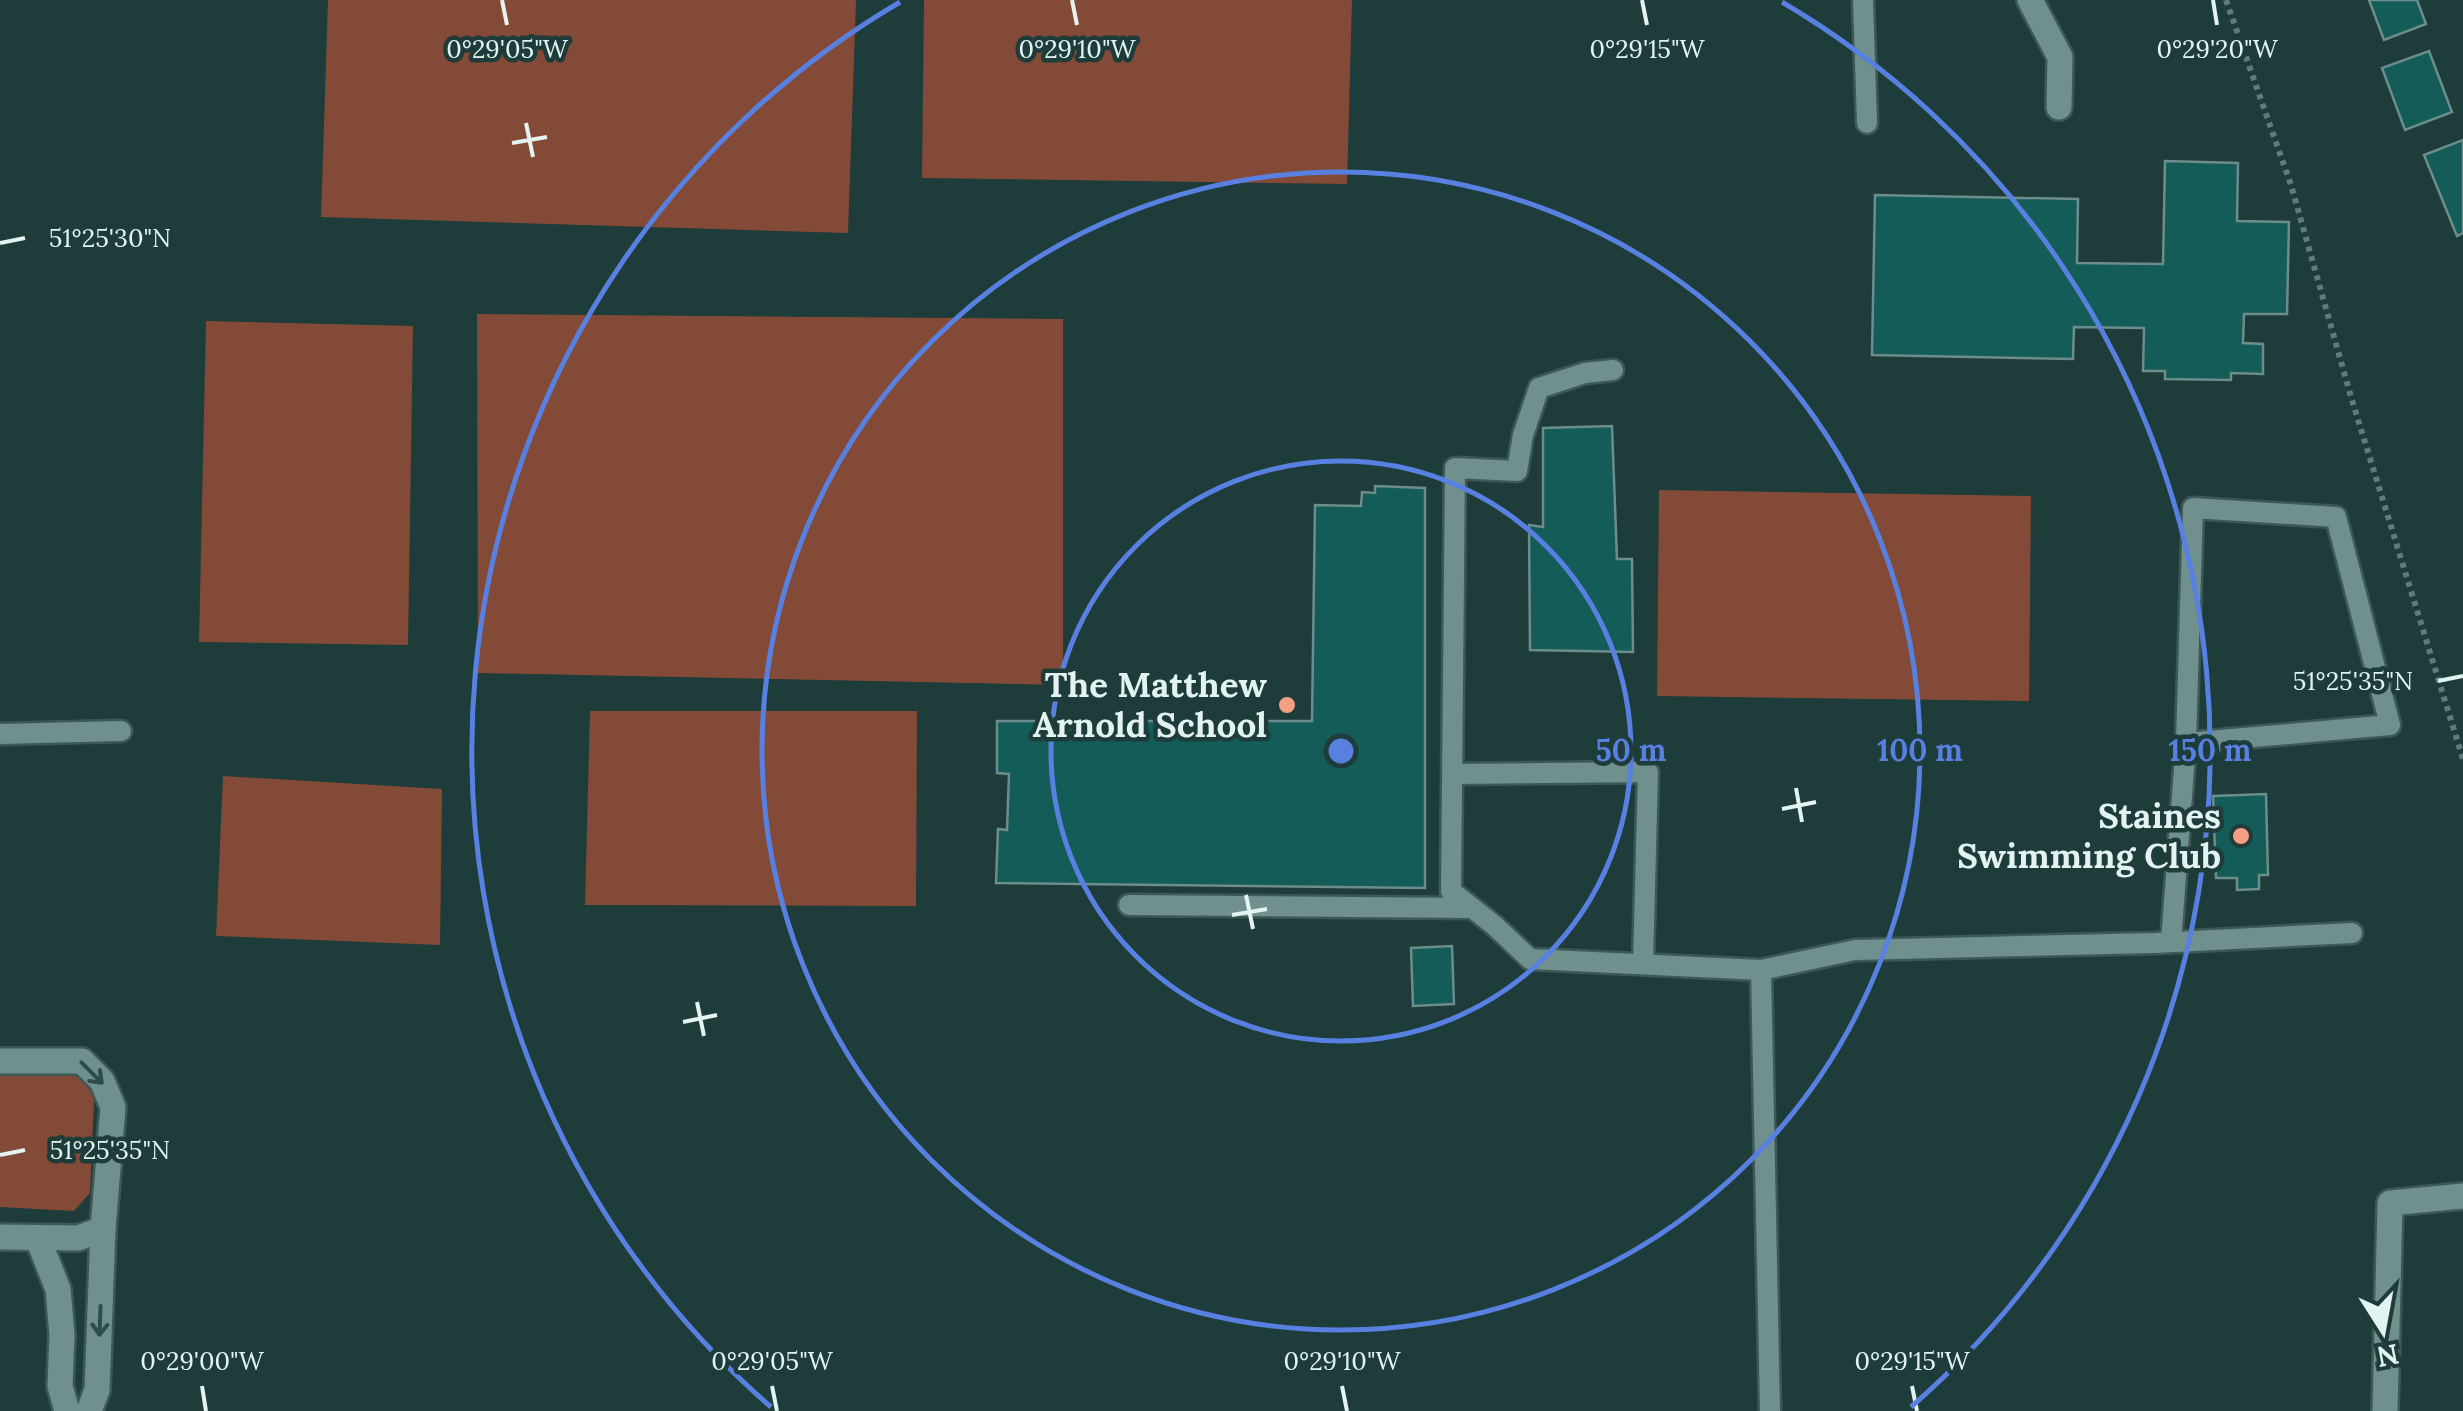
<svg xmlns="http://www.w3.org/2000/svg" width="2463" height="1411" font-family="Lora,serif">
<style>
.green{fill:#834a37}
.building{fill:#135c58;stroke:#6d8d8a;stroke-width:2.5}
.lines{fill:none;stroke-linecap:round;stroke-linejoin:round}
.service-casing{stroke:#3e5857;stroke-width:25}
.minor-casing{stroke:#3e5857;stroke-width:30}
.path{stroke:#617b78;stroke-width:6;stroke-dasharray:5 5;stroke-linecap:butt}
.service{stroke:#6f908d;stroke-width:20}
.minor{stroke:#6f908d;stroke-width:25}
.oneway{stroke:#2e4d4a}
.ticks{fill:none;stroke:#e2f3f1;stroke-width:4}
.ring{fill:none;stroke:#5880e0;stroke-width:5}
.poi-dot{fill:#f39f84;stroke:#1e3c39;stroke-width:4}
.labels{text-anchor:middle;stroke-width:9;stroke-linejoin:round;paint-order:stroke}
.poi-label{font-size:35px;font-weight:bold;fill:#e2f3f1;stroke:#1e3c39;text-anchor:end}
.ticks-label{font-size:25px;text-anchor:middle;fill:#e2f3f1;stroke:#1e3c39;stroke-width:9;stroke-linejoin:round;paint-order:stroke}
.centre{fill:#5880e0;stroke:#1e3c39;stroke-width:5}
.ring-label{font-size:30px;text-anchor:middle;font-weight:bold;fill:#5880e0;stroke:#1e3c39;stroke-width:9;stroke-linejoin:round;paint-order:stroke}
</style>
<rect width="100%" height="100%" fill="#1e3c39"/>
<g class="green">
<path d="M328 0H856L848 233 321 217Z"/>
<path d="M924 0H1352L1347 184 922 178Z"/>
<path d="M477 314 1063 319V685L478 673Z"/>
<path d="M206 321 413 326 408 645 199 642Z"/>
<path d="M1659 490 2031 496 2029 701 1657 696Z"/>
<path d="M590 711H917L916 906 585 905Z"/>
<path d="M223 776 442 789 440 945 216 936Z"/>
<path d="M0 1072H68L89 1082 94 1099 90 1193 74 1211 0 1207Z"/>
</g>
<g class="building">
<path d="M2369 0H2417L2426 24 2384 40Z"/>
<path d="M2429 51 2452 112 2405 130 2382 68Z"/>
<path d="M2463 140V233L2457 236 2424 155Z"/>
<path d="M2165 161 2238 163 2237 221 2289 222 2287 314H2244L2243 343 2263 344V374L2231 373V380L2165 379V371H2143L2144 328 2074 327 2073 359 1872 355 1875 195 2078 199 2077 263 2163 264Z"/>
<path d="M1612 426 1617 559H1632L1633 652 1530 650 1529 525 1543 527V428Z"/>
<path d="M1375 486 1425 488V888L996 883 998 829 1007 830 1009 774 997 773V721H1312L1315 505 1361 506 1362 492 1375 493Z"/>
<path d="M2266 794 2268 875H2259V889L2237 890V878H2216L2213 796Z"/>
<path d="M1452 946 1454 1004 1413 1006 1411 948Z"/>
</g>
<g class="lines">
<g class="service-casing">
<g id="service">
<path d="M1863 0 1867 123"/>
<path d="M1613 370 1585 373 1539 388 1523 435 1517 471 1455 468 1451 891 1495 926 1530 959 1761 970 1855 950 2155 943 2352 933"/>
<path d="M0 734 121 731"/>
<path d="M1453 774 1648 772 1643 964"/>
<path d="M1129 905 1472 908"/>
<path d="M2171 942 2186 743 2193 508 2336 517 2390 725 2186 743"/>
<path d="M1761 970 1770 1411"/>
</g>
</g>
<g class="minor-casing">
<g id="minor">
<path d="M2030 0 2060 57 2059 107"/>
<path d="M0 1061H82L102 1081 113 1107 103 1229 97 1390 89 1411"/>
<path d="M0 1237 78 1238 103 1229"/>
<path d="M38 1239 58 1289 62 1335 60 1386 67 1411"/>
<path d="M2385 1411 2390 1203 2463 1196"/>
</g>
</g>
<path class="path" d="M2226 0 2291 185 2351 397 2463 759"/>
<use href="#service" class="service"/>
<use href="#minor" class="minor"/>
</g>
<defs><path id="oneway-shaft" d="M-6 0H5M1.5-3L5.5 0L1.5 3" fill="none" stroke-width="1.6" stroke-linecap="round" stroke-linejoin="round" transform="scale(2.5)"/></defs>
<g class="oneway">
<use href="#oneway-shaft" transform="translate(92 1073) rotate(45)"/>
<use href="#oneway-shaft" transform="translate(100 1321) rotate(92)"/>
</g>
<path class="ticks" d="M502 0 507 25M1072 0 1077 25M1642 0 1647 25M2213 0 2217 25M526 123 533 157M512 143 547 137M0 243 25 238M2438 681 2463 676M1796 788 1802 822M1782 809 1816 802M1246 895 1253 929M1232 915 1267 909M697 1002 704 1036M683 1022 717 1015M0 1155 25 1150M202 1386 206 1411M772 1386 777 1411M1342 1386 1347 1411M1912 1386 1917 1411"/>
<g class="ring">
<circle cx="1341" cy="751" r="290"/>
<circle cx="1341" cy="751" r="579"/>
<path d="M771 1407A869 869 0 0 1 900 2M1782 2A869 869 0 0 1 1911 1407"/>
</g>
<g class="poi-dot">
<circle cx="1287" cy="705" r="10"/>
<circle cx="2241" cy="836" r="10"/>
</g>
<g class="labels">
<g class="poi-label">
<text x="1267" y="697">The Matthew<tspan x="1267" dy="40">Arnold School</tspan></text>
<text x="2221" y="828">Staines<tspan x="2221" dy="40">Swimming Club</tspan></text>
</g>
</g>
<g class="ticks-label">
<text x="507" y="58">0°29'05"W</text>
<text x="1077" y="58">0°29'10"W</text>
<text x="1647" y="58">0°29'15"W</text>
<text x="2217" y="58">0°29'20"W</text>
<text x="110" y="247">51°25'30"N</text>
<text x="2353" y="690">51°25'35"N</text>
<text x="110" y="1159">51°25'35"N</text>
<text x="202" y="1370">0°29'00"W</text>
<text x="772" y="1370">0°29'05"W</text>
<text x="1342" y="1370">0°29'10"W</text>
<text x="1912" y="1370">0°29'15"W</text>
</g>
<circle cx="1341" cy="751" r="15" class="centre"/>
<g class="ring-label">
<text x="1631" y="761">50 m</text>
<text x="1920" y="761">100 m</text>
<text x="2210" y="761">150 m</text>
</g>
<g transform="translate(2383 1331) rotate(169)" stroke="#1e3c39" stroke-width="8" paint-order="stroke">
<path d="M0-8L18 38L0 25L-18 38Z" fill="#e2f3f1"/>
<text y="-15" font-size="28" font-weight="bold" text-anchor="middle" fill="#e2f3f1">N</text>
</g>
</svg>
